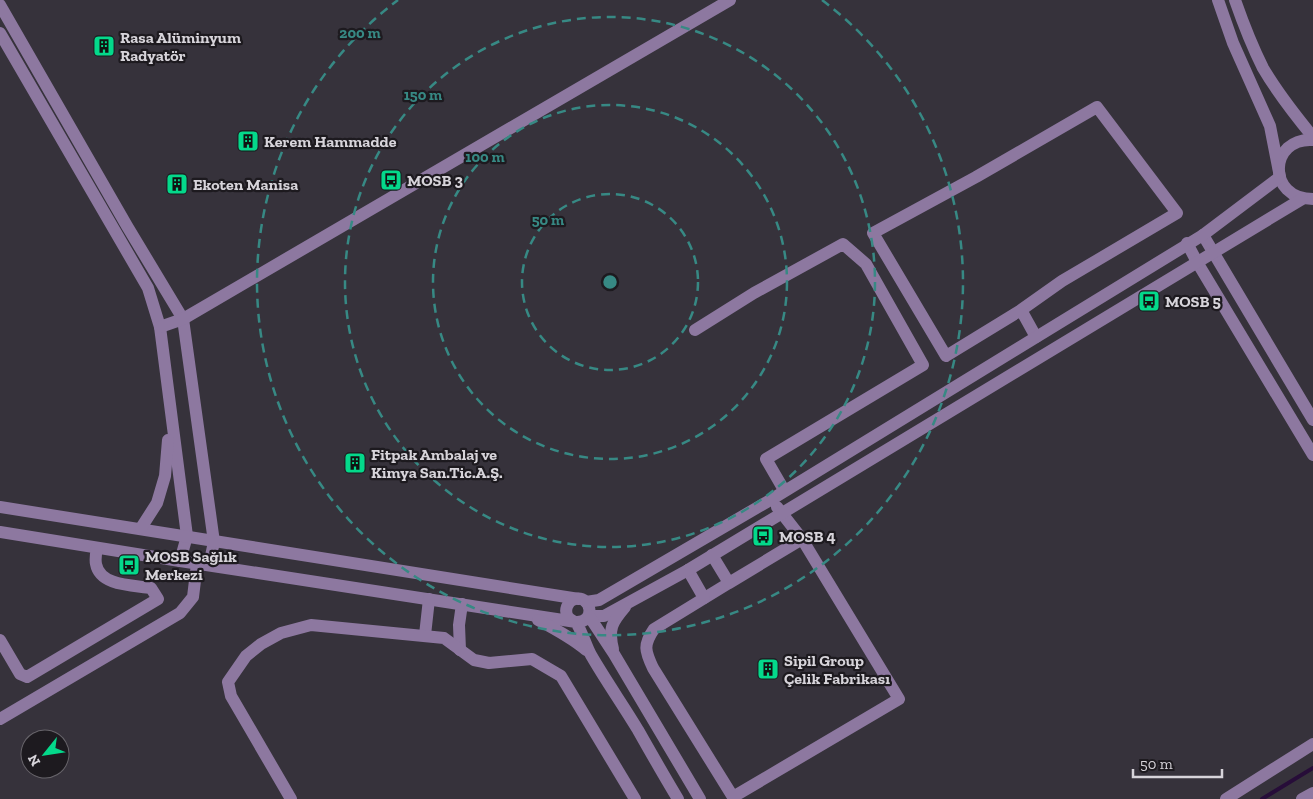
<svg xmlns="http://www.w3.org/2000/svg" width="1313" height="799" font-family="'Zilla Slab',serif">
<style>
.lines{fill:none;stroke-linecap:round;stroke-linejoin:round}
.stream{stroke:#270d39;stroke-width:4}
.minor{stroke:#8d78a0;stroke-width:12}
.ring{fill:none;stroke:#378984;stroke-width:2.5;stroke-dasharray:9 6}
.labels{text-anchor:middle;stroke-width:4.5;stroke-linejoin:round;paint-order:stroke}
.poi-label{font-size:16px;font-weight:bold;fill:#d7d4da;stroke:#1d1a1f;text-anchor:start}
.centre{fill:#378984;stroke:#1d1a1f;stroke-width:2.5}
.ring-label{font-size:15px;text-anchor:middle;font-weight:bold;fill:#378984;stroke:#1d1a1f;stroke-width:4.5;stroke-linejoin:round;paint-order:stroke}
</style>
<rect width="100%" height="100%" fill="#36323b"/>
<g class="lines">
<path class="stream" d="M1262 799 1313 768"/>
<g class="minor">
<path d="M1235 0C1243 23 1252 46 1263 68 1277 92 1295 115 1313 137"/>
<path d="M0 5 127 226 183 319 214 542 209 565"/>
<path d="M0 33 148 288 160 327 187 536 180 561"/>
<path d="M1313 140C1269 137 1266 199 1313 199"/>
<path d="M1203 235 1313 420"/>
<path d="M1187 243 1197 262 1313 455"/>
<path d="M1021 310 1062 281 1177 213 1097 107 976 177 873 233 946 356 1021 310 1036 337"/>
<path d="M160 327 183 319 730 0"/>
<path d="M695 330 754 293 843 244 866 264 923 365 766 459 784 490"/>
<path d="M0 507 579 599"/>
<path d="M777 507 802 539"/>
<path d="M141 528 157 503 165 476 168 440"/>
<path d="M0 532 180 561 576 622C596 623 592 595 575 599 567 601 564 611 568 617 571 621 575 621 577 624 583 634 586 646 591 655 606 681 623 705 638 730 651 753 664 776 678 799"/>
<path d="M712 555 729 583 802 539 899 699 733 797 653 668C645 651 643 645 654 629L729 583"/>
<path d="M688 570 704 598"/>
<path d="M586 602 599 600 772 499 1203 235 1280 177 1270 126 1233 43 1218 0"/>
<path d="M589 616H604L688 570 1302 199"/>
<path d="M589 616 614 654 700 799"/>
<path d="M538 620C555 629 572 638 586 650"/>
<path d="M425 635 429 599"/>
<path d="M0 640 20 674 27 677 158 599 151 588C132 585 100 586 96 564 95 559 96 553 97 548"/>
<path d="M613 649C608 629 612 622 625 607"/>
<path d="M460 650 459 625 462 604"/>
<path d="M0 719 180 613 193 597 197 564"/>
<path d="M291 799 231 696 228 682 246 656 261 644 281 633 311 625 444 638 474 660 489 663 532 659 561 676 635 799"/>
<path d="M1226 799 1313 744"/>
<path d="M1302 799 1313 793"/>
</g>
</g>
<g class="ring">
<circle cx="610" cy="282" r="88"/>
<circle cx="610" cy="282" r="177"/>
<circle cx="610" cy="282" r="265"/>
<path d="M822 0A353 353 0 1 1 398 0"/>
</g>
<defs>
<g id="building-square" transform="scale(1.125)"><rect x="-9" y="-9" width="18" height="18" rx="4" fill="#04d98b" stroke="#1d1a1f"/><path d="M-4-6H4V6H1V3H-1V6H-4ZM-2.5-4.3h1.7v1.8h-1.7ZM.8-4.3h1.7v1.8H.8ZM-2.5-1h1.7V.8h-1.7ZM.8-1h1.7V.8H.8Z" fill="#111"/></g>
<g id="bus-square" transform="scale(1.125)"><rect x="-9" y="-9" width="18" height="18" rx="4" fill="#04d98b" stroke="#1d1a1f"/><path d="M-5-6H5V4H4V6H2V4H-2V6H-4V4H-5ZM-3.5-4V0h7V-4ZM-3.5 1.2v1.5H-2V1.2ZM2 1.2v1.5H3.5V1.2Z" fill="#111"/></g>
</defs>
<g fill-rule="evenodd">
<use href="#building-square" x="104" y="46"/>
<use href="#building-square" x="248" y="141"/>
<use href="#bus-square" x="391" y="180"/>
<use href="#building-square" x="177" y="184"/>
<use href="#bus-square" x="1149" y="301"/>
<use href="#building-square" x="355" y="463"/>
<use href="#bus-square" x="763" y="536"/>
<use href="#bus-square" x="129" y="565"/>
<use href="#building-square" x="768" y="669"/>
</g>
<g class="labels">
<g class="poi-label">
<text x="120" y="43">Rasa Alüminyum<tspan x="120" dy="18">Radyatör</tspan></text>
<text x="264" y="147">Kerem Hammadde</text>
<text x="407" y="186">MOSB 3</text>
<text x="193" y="190">Ekoten Manisa</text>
<text x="1165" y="307">MOSB 5</text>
<text x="371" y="460">Fitpak Ambalaj ve<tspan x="371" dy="18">Kimya San.Tic.A.Ş.</tspan></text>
<text x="779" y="542">MOSB 4</text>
<text x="145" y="562">MOSB Sağlık<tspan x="145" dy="18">Merkezi</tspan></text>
<text x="784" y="666">Sipil Group<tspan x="784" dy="18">Çelik Fabrikası</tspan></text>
</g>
</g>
<circle cx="610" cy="282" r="8" class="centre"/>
<g class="ring-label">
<text x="360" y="38">200 m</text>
<text x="423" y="100">150 m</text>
<text x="485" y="162">100 m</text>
<text x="548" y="225">50 m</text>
</g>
<g transform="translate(45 754) rotate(240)"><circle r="24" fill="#1d1a1f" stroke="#67646a"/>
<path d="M0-4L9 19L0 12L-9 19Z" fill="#04d98b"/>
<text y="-8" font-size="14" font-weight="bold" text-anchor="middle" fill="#d7d4da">N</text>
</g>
<path d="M1133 769v8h89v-8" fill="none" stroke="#d7d4da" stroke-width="2.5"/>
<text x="1140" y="769" font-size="15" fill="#d7d4da" stroke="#1d1a1f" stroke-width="4" paint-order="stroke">50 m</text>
</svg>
